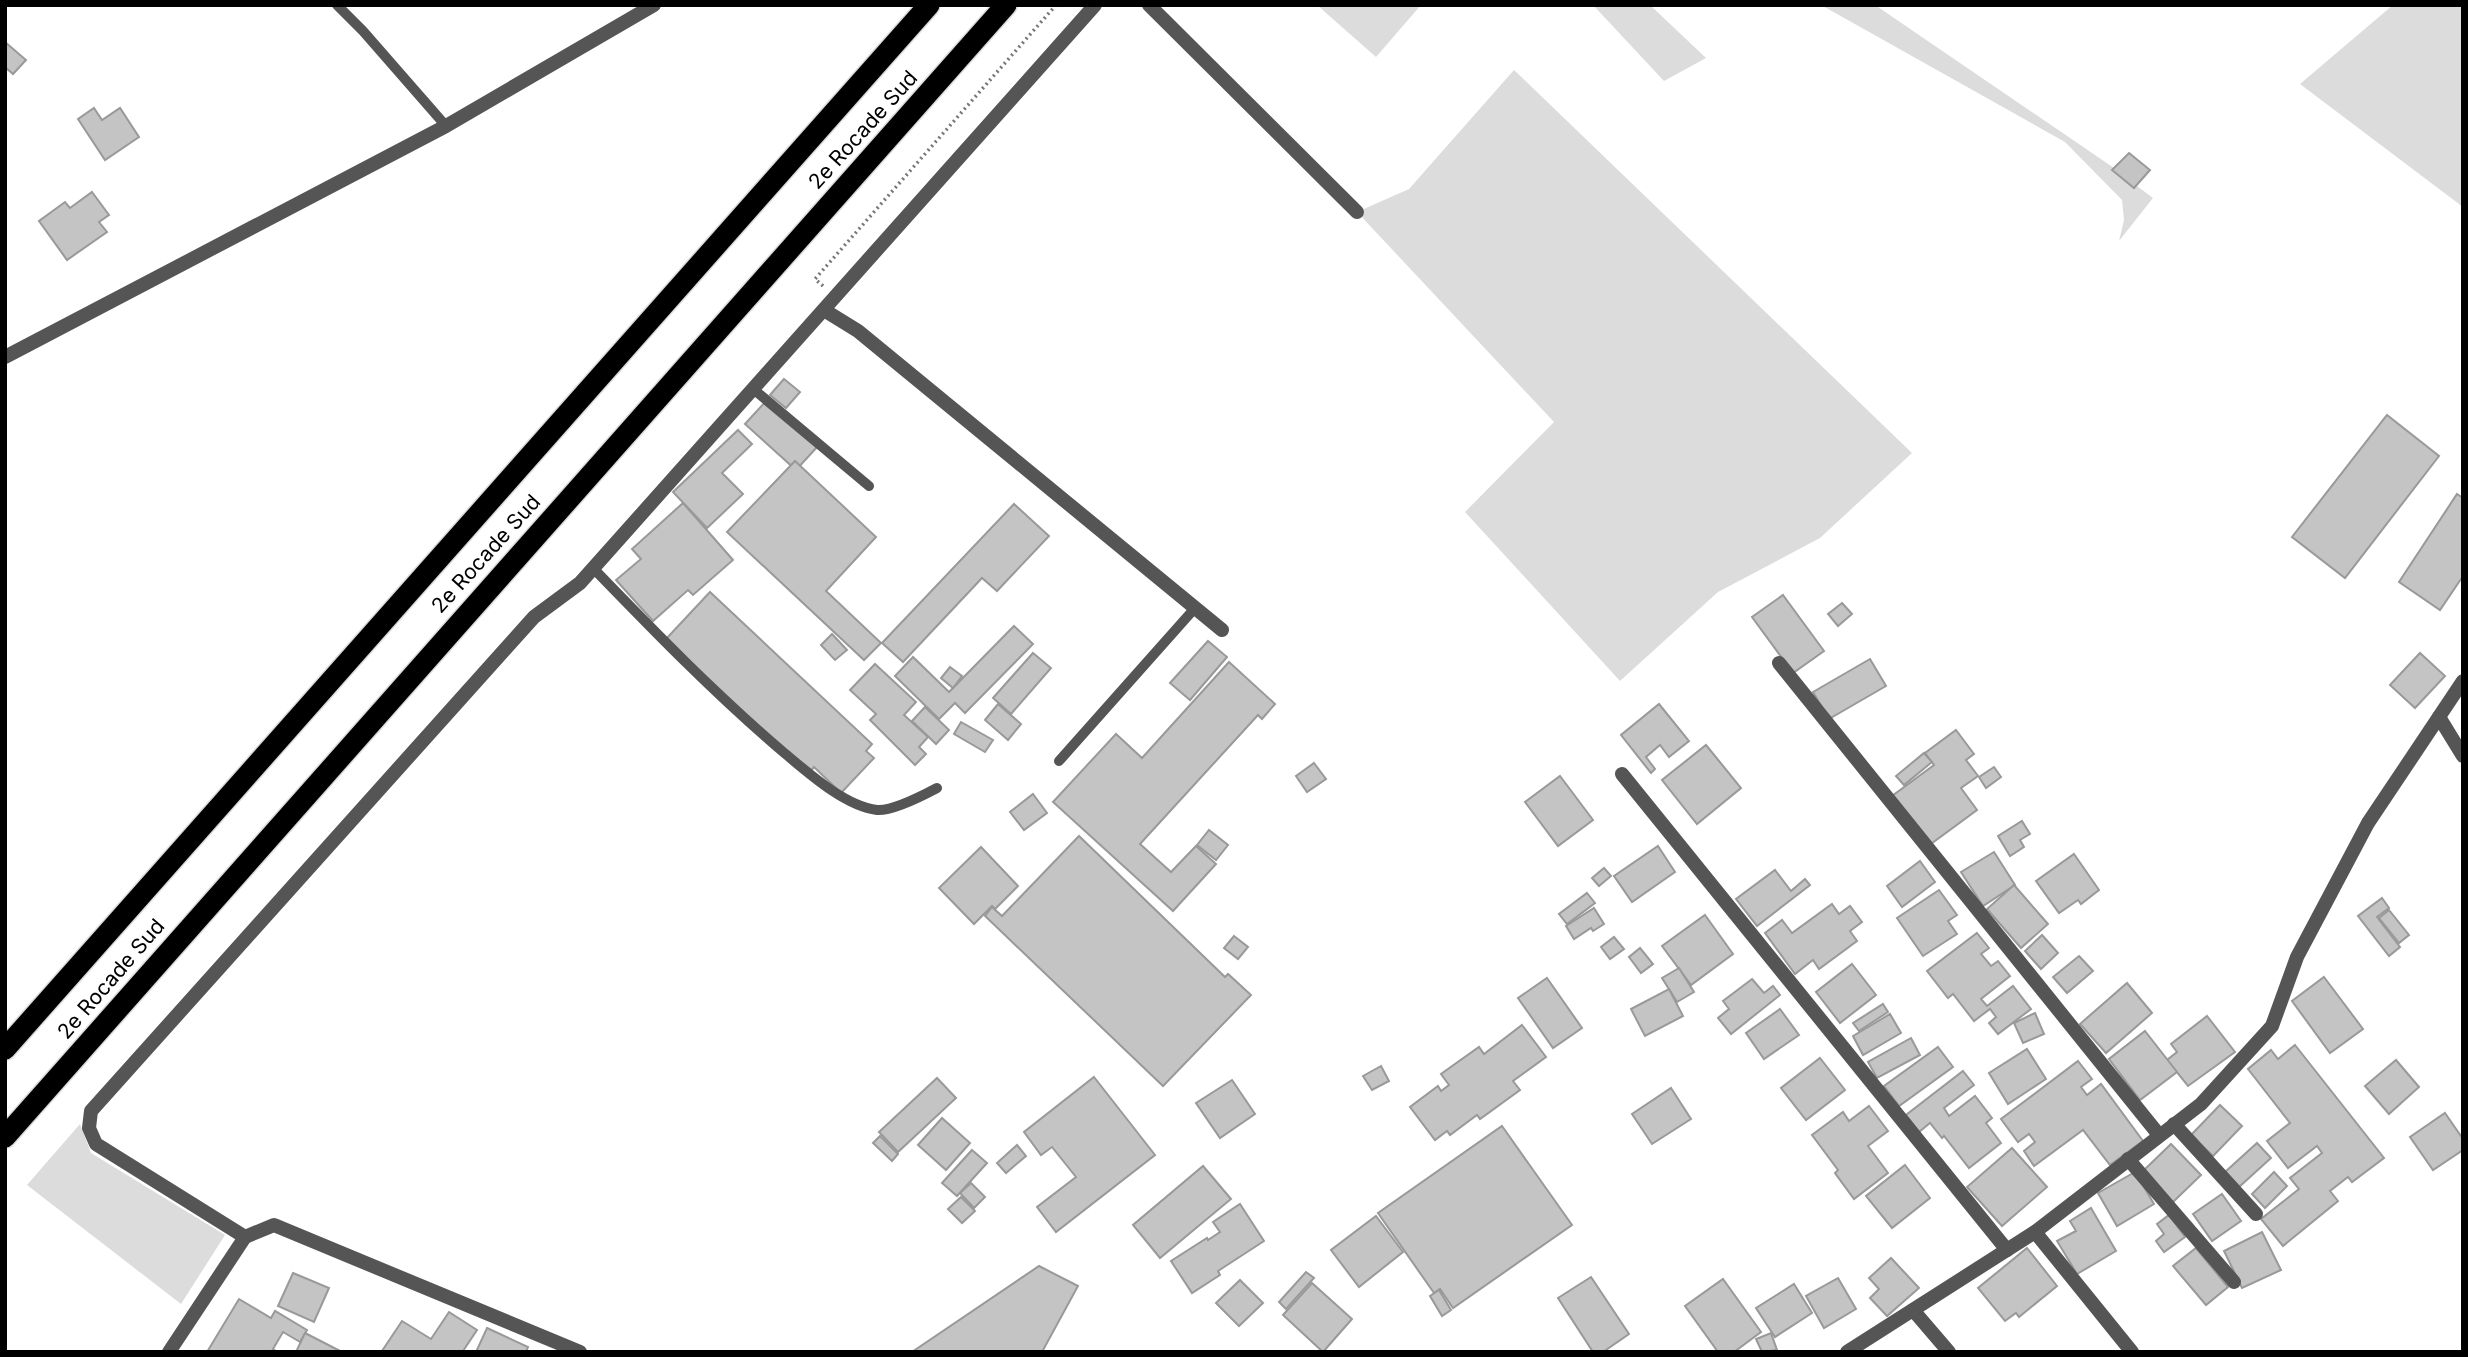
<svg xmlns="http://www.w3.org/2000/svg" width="2468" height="1357" font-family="Inter,sans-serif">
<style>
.green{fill:#dcdcdc}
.building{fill:#c4c4c4;stroke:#999;stroke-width:2}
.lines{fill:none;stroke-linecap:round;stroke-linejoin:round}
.highway-casing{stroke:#dbdbdb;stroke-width:24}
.path{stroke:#777;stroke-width:3.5;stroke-dasharray:2 3.5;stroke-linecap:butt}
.lane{stroke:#555;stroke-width:10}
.street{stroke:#555;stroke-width:14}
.highway{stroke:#000;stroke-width:21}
.labels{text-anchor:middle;stroke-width:5;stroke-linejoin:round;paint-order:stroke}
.street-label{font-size:21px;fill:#000;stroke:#fff}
</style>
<rect width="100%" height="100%" fill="#fff"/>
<g class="green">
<path d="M1317 5H1421L1376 57Z"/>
<path d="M1593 5H1650L1706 58 1664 81Z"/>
<path d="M1821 5H1875L2114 168 2113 171 2134 188 2137 186 2153 198 2119 241 2124 220 2122 200 2065 142Z"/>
<path d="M2393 5H2463V207L2300 84Z"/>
<path d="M1514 70 1912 453 1820 538 1718 592 1620 681 1465 512 1554 422 1357 212 1409 189Z"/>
<path d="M80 1124 91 1153 225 1235 181 1304 27 1185Z"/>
</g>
<g class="building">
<path d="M5 42 26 60 13 74 5 67Z"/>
<path d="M94 108 102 120 120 108 139 137 105 160 78 119Z"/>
<path d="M2129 153 2150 170 2134 188 2112 170Z"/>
<path d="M92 192 109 215 99 222 107 232 67 260 39 221 65 202 70 208Z"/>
<path d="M784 379 800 392 786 408 770 395Z"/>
<path d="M766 401 818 446 796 470 745 424Z"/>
<path d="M2387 415 2439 456 2345 578 2292 537Z"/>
<path d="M738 430 752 444 722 473 743 494 707 528 673 492Z"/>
<path d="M795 461 876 537 826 591 881 643 864 660 727 532Z"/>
<path d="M2457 494 2463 498V576L2440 610 2399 582Z"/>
<path d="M683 503 733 560 693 595 688 590 653 621 616 580 641 559 632 549Z"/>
<path d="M1014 504 1049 536 997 591 982 578 903 662 882 643Z"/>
<path d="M710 592 872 744 866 751 874 758 841 793 814 767 809 773 666 639Z"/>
<path d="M1783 595 1824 651 1793 673 1752 617Z"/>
<path d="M1842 603 1852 614 1838 626 1828 614Z"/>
<path d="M1014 626 1033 644 965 713 955 703 939 719 895 676 913 657 949 692Z"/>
<path d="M832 634 847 650 835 660 821 645Z"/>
<path d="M1208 641 1227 657 1190 700 1170 683Z"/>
<path d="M1033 653 1051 668 1011 714 993 698Z"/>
<path d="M2420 653 2445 676 2415 708 2390 685Z"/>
<path d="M1870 659 1886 686 1829 719 1813 692Z"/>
<path d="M1229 662 1275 704 1262 719 1258 715 1140 844 1171 872 1196 846 1216 864 1173 911 1053 802 1116 734 1142 758Z"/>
<path d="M875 664 916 702 904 715 928 737 919 747 926 754 915 765 870 720 876 714 850 690Z"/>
<path d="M950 667 962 676 953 688 941 678Z"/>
<path d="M998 704 1021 724 1008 740 985 720Z"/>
<path d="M1659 704 1689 741 1669 757 1660 745 1646 757 1655 769 1651 773 1621 735Z"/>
<path d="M925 707 949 730 936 744 912 721Z"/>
<path d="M961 722 993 740 985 752 954 734Z"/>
<path d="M1956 730 1974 754 1966 760 1978 776 1961 788 1977 810 1928 846 1892 796 1934 765 1925 753Z"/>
<path d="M1706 745 1741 788 1697 824 1662 780Z"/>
<path d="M1924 753 1932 762 1904 785 1896 776Z"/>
<path d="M1314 763 1326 779 1307 792 1296 776Z"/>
<path d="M1994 767 2001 777 1986 788 1979 777Z"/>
<path d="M1560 776 1593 820 1558 846 1525 802Z"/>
<path d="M1033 794 1047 813 1024 830 1010 812Z"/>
<path d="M2022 821 2030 834 2020 840 2024 847 2010 856 1998 836Z"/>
<path d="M1209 830 1228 845 1216 860 1197 845Z"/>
<path d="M1079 836 1225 977 1228 974 1251 995 1163 1086 985 916 992 907 1002 916Z"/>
<path d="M1658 846 1675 872 1632 902 1614 876Z"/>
<path d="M981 847 1018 886 995 909 992 906 974 924 939 888Z"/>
<path d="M1994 852 2015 885 1983 906 1961 872Z"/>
<path d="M2074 854 2099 890 2081 904 2078 900 2059 913 2036 881Z"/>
<path d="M1920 861 1935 882 1902 907 1887 886Z"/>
<path d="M1604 868 1611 876 1599 886 1592 878Z"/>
<path d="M1775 870 1791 891 1805 879 1810 885 1757 926 1736 899Z"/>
<path d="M2014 885 2048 924 2021 948 1987 909Z"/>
<path d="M1939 890 1957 915 1948 921 1957 934 1923 956 1897 918Z"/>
<path d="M1587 893 1595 903 1567 924 1559 914Z"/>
<path d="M2382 898 2389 908 2377 917 2400 947 2389 956 2358 916Z"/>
<path d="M1832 904 1839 914 1850 906 1862 922 1850 931 1857 941 1819 969 1813 960 1795 974 1765 933 1782 920 1792 933Z"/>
<path d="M1594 908 1604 924 1593 931 1591 928 1574 939 1566 926Z"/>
<path d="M2389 910 2409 935 2399 943 2379 918Z"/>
<path d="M1705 915 1733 954 1691 985 1662 946Z"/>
<path d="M1977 933 1989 948 1981 954 1991 966 1998 961 2010 976 1981 999 1987 1006 2013 986 2031 1009 1998 1034 1989 1023 1996 1017 1990 1009 1974 1021 1953 994 1948 998 1927 971Z"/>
<path d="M2042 935 2058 953 2041 969 2025 951Z"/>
<path d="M1234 936 1248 947 1238 959 1224 948Z"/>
<path d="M1614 937 1624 949 1610 959 1601 947Z"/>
<path d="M1640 948 1653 964 1641 973 1629 957Z"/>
<path d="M2079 956 2093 971 2067 993 2053 977Z"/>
<path d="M1852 964 1876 995 1840 1023 1816 992Z"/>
<path d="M1679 968 1694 992 1677 1002 1662 978Z"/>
<path d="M2324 977 2363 1029 2330 1053 2292 1001Z"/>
<path d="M1547 978 1582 1028 1553 1048 1518 998Z"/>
<path d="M1752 979 1764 993 1773 986 1780 995 1731 1034 1718 1018 1729 1009 1723 1001Z"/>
<path d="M2127 983 2152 1013 2106 1053 2080 1024Z"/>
<path d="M1669 989 1683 1016 1645 1036 1631 1009Z"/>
<path d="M1883 1004 1888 1012 1859 1031 1853 1023Z"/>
<path d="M1780 1009 1799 1035 1764 1059 1746 1033Z"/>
<path d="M2035 1013 2044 1034 2023 1043 2014 1023Z"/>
<path d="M1890 1014 1901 1033 1863 1055 1853 1036Z"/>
<path d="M2207 1016 2235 1052 2188 1086 2167 1060 2177 1052 2171 1044Z"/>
<path d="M1522 1025 1546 1057 1513 1081 1520 1090 1480 1119 1477 1115 1450 1135 1447 1131 1435 1140 1410 1107 1438 1086 1441 1091 1449 1085 1441 1074 1479 1047 1484 1054Z"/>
<path d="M2145 1031 2177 1072 2140 1100 2109 1059Z"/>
<path d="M1911 1038 1920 1055 1877 1078 1868 1062Z"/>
<path d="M2295 1045 2384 1158 2352 1182 2348 1177 2330 1191 2338 1201 2283 1246 2261 1219 2299 1189 2290 1178 2322 1153 2317 1146 2288 1168 2267 1141 2290 1123 2248 1069 2271 1050 2278 1059Z"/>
<path d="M1938 1047 1953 1067 1899 1106 1884 1086Z"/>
<path d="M2027 1049 2046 1079 2008 1104 1989 1073Z"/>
<path d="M1820 1058 1845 1090 1806 1120 1781 1088Z"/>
<path d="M2396 1060 2419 1087 2389 1114 2365 1086Z"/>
<path d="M2078 1061 2092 1079 2081 1087 2087 1095 2101 1084 2143 1141 2110 1165 2083 1130 2034 1166 2024 1151 2035 1142 2029 1134 2018 1142 2001 1119Z"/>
<path d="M1381 1066 1389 1081 1372 1090 1363 1076Z"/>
<path d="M1963 1071 1974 1085 1944 1108 1949 1116 1975 1096 1992 1118 1986 1123 2001 1143 1969 1168 1944 1136 1942 1138 1930 1123 1919 1132 1906 1115Z"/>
<path d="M1094 1077 1155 1155 1056 1232 1037 1207 1076 1177 1052 1147 1041 1155 1024 1132Z"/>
<path d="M937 1078 956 1098 898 1152 879 1132Z"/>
<path d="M1232 1080 1255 1114 1220 1138 1196 1103Z"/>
<path d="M1671 1088 1691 1119 1652 1144 1632 1114Z"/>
<path d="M2220 1105 2242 1126 2213 1156 2191 1135Z"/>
<path d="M1869 1106 1888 1131 1868 1146 1888 1173 1854 1199 1835 1173 1838 1170 1812 1135 1843 1112 1849 1121Z"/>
<path d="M2445 1113 2463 1139V1150L2433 1170 2410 1137Z"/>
<path d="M942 1118 970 1143 946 1170 918 1145Z"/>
<path d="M1502 1126 1572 1225 1453 1308 1440 1289 1434 1293 1378 1213Z"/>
<path d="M880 1136 898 1154 892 1161 873 1143Z"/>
<path d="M2257 1143 2271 1158 2239 1187 2225 1172Z"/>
<path d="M2171 1144 2201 1175 2172 1203 2142 1172Z"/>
<path d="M1017 1145 1026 1156 1006 1173 997 1163Z"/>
<path d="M2012 1148 2047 1187 2002 1226 1967 1187Z"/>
<path d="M972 1150 987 1163 957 1196 942 1183Z"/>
<path d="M1905 1165 1930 1198 1892 1228 1866 1196Z"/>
<path d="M1203 1166 1231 1199 1160 1258 1133 1225Z"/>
<path d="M2135 1172 2154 1204 2117 1226 2098 1193Z"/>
<path d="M2274 1172 2287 1186 2265 1208 2252 1194Z"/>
<path d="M971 1183 985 1197 974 1208 960 1193Z"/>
<path d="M2222 1194 2241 1221 2212 1241 2193 1214Z"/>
<path d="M961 1197 975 1211 962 1223 948 1209Z"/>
<path d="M1240 1204 1264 1241 1218 1271 1220 1275 1192 1293 1171 1261 1207 1238 1208 1240 1220 1232 1213 1222Z"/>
<path d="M2091 1208 2116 1251 2077 1274 2057 1241 2076 1231 2070 1221Z"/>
<path d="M2169 1215 2185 1237 2164 1252 2156 1241 2164 1234 2157 1224Z"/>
<path d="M1376 1216 1403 1252 1359 1287 1331 1250Z"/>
<path d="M2262 1232 2281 1270 2242 1288 2224 1251Z"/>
<path d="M2027 1248 2057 1286 2019 1317 2016 1313 2005 1321 1978 1288Z"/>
<path d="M2196 1248 2228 1287 2206 1305 2173 1266Z"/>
<path d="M1891 1258 1919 1288 1887 1316 1870 1298 1879 1289 1869 1278Z"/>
<path d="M1039 1266 1078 1286 1042 1352H912Z"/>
<path d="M1306 1272 1314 1278 1286 1309 1279 1302Z"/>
<path d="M293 1273 329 1288 314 1322 278 1306Z"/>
<path d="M1591 1277 1629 1334 1603 1352H1593L1558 1298Z"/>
<path d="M1838 1278 1856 1309 1824 1328 1806 1296Z"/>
<path d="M1723 1279 1761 1332 1734 1352H1718L1685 1306Z"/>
<path d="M1240 1280 1263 1303 1239 1326 1216 1303Z"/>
<path d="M1312 1283 1352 1319 1323 1352 1283 1315Z"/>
<path d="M1794 1284 1812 1313 1775 1337 1756 1308Z"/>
<path d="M1439 1290 1451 1310 1442 1316 1430 1296Z"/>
<path d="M239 1299 271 1318 275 1311 307 1330 300 1342 283 1332 273 1349 277 1352H207Z"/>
<path d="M449 1312 477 1330 463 1351H382L402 1321 431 1339Z"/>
<path d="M487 1328 528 1347 526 1352H476Z"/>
<path d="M305 1333 342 1352H296Z"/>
<path d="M1771 1333 1777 1350 1762 1352 1756 1339Z"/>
</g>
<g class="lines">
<g class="highway-casing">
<g id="highway">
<path d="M5 1049 929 5"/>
<path d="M5 1137 1006 5"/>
</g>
</g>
<path class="path" d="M823 286 815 279 1056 5"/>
<g class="lane">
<path d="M337 5 363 31 446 126"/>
<path d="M752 388 869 486"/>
<path d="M593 568C654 631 715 694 782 751 806 771 844 806 877 810 892 811 922 796 937 788"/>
<path d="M1059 761 1195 608"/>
</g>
<g class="street">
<path d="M1149 5 1357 212"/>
<path d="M824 310 858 331 1222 630"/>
<path d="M5 357 446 126 654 5"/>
<path d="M1779 663 2159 1135"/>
<path d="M2439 717 2463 756"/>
<path d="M1622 774 2007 1250"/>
<path d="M2174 1124 2256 1214"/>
<path d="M2128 1159 2234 1282"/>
<path d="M2035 1232 2132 1352"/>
<path d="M245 1237 96 1144 89 1128 91 1111 534 617 580 583 1095 5"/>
<path d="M1913 1310 1949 1352"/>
<path d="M169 1352 245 1237 274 1225 580 1352"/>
<path d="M1847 1352 2035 1232 2201 1104 2272 1026 2297 957 2368 823 2463 681"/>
</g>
<use href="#highway" class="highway"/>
</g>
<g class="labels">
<g class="street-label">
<text transform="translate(863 130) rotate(-48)" y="7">2e Rocade Sud</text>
<text transform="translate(486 554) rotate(-48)" y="7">2e Rocade Sud</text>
<text transform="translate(111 979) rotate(-49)" y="7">2e Rocade Sud</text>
</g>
</g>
<rect width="2468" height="1357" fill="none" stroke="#000000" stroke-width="14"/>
</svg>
